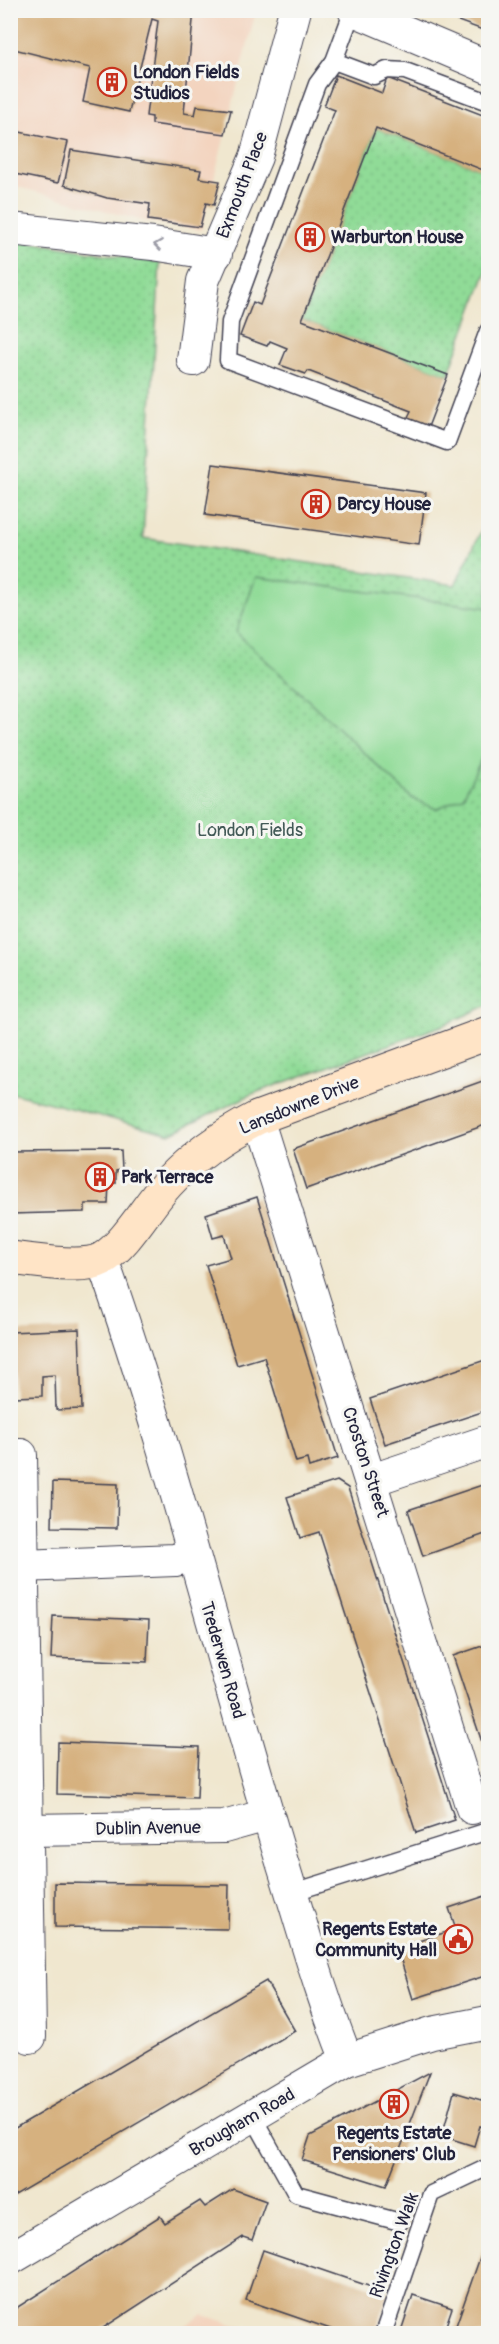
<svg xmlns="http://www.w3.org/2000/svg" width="499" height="2344" font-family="Pangolin,sans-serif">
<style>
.built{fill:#f3d4bf}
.park{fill:url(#park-dots);stroke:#597e69;stroke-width:1.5}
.pitch{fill:#90db97;stroke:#597e69;stroke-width:1.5}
.building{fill:#d6b17f}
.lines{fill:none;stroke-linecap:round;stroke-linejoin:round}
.lane-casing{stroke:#414051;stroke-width:19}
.street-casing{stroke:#414051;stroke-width:34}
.secondary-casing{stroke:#414051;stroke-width:35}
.lane{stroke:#fff;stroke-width:16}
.street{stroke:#fff;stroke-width:32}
.secondary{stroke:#ffe4c6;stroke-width:33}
.oneway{stroke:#9c9ca7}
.labels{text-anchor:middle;stroke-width:6;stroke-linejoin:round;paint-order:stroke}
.poi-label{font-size:18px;font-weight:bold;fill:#22223b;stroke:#f6f6f2;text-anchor:start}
.street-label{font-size:18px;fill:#22223b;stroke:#f6f6f2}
.park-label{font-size:18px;fill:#435a57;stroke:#f6f6f2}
</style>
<defs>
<pattern id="park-dots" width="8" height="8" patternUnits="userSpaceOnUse" patternTransform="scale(1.5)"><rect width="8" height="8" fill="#90db97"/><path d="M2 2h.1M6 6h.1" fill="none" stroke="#7cbc83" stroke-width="1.8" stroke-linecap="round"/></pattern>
</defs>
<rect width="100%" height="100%" fill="#f6f6f2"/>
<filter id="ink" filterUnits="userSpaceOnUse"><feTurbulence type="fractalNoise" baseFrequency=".0167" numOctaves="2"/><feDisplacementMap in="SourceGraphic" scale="12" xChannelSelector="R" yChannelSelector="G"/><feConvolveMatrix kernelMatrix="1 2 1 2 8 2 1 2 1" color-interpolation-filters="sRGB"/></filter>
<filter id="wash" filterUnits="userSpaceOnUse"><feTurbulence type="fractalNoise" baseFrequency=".008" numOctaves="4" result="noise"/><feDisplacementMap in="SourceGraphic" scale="24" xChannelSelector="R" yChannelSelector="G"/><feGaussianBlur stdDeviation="1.35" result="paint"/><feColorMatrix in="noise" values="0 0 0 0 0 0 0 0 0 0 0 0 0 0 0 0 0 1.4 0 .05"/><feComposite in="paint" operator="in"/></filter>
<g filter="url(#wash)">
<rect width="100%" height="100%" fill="#f0e7cf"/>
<g class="built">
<path d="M10 11H256L201 230 140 220 11 185Z"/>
<path d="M203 2315 262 2333H171Z"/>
</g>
<g class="park">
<path d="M376 128 488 172V268L448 375 302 320Z"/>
<path d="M10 239 160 263 143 538 455 585 488 517V1005L444 1025 252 1094 170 1134 11 1093Z"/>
</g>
<path class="pitch" d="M256 577 488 608V745L463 797 436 809 412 798 236 632Z"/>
<g id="blocks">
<g class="building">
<path d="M10 10H194L184 113 195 115 197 106 231 110 225 134 152 124V117L146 116 158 21 152 19 129 112 83 102 90 68 10 48Z"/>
<path d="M431 10H488V32L431 11Z"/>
<path d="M336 75 382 93 387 78 488 117V172L376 128 302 320 448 375 428 427 407 419 411 411 308 371 306 374 280 365 287 348 270 341 267 346 240 336 253 302 260 305 335 110 324 106Z"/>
<path d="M10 130 68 142 58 183 10 173Z"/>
<path d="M71 150 201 170 199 178 220 181 214 205 206 203 200 227 148 220 150 204 107 198 64 185Z"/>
<path d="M213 464 426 493 419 545 205 515Z"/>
<path d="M488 1079V1124L306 1189 293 1149Z"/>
<path d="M121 1151 122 1170 116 1171V1183H109L108 1204H85V1212L10 1214V1152Z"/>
<path d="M257 1197 338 1458 309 1467 307 1459 296 1462 264 1357 237 1365 206 1265 231 1258 224 1235 213 1238 206 1214Z"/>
<path d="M79 1329 82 1409 56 1410 55 1375 42 1376V1396L14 1397 13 1372 10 1373V1332Z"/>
<path d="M488 1359V1410L385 1444 370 1399Z"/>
<path d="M337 1481 348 1488 455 1820 416 1833 319 1532 300 1538 287 1497Z"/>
<path d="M53 1482 118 1484 117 1528 52 1527Z"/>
<path d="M488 1483V1533L423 1556 408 1510Z"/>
<path d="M53 1616 149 1620 147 1662 51 1658Z"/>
<path d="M488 1644V1760L453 1656Z"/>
<path d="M58 1742 199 1747 197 1798 57 1794Z"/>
<path d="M55 1883 229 1885 228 1929 55 1927Z"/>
<path d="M488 1895V1975L413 1999 397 1948 456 1929 449 1908Z"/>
<path d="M266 1981 295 2031 10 2198V2131Z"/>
<path d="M430 2072 386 2186 302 2160 310 2136Z"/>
<path d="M454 2092 488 2102V2128L480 2126 474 2146 442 2136Z"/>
<path d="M233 2189 266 2201 252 2240 243 2237 94 2334H20L10 2318V2312L160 2216 165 2223 200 2201 205 2207Z"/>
<path d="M488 2235V2323L485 2334H453Z"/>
<path d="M263 2250 389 2293 375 2334H345L246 2300Z"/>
<path d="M413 2295 452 2308 443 2334H400Z"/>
</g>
</g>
</g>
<g filter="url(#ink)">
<use href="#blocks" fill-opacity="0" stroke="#414051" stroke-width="1.5"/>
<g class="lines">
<g class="lane-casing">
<g id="lane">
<path d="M353 10 334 61 317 84 230 322 228 360 447 442 488 331"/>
<path d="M334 61 374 76 387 70 405 71 488 102"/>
<path d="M291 1893 488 1831"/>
<path d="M252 2115 296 2194 400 2222"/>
<path d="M383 2334 431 2194 488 2167"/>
</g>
</g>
<g class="street-casing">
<g id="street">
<path d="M354 10 488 67"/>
<path d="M10 229 153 244 216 254"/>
<path d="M193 360 203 281 256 157 295 10"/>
<path d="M257 1118 472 1808"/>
<path d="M102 1259C172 1457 221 1662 282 1862 303 1929 321 1996 347 2060"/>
<path d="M10 1455H21L30 2037"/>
<path d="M372 1480 488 1441"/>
<path d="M22 1566 175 1560 193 1555"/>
<path d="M27 1830 224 1827 267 1815"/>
<path d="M10 2259 347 2060 432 2033 488 2022"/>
</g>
</g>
<g class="secondary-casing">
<path id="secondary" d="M10 1258C33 1260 82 1270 102 1259 127 1244 148 1204 168 1183 194 1155 224 1135 257 1118L488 1033"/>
</g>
<use href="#lane" class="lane"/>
<use href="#street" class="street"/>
<use href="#secondary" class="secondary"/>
</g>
<defs><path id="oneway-chevron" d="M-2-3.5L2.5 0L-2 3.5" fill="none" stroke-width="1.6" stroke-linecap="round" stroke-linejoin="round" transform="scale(1.5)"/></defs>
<use class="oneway" href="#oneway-chevron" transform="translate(158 245) rotate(-172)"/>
</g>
<defs>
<g id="building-ring" transform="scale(1.5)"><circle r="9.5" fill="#f6f6f2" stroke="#c8321e" stroke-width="1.5"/><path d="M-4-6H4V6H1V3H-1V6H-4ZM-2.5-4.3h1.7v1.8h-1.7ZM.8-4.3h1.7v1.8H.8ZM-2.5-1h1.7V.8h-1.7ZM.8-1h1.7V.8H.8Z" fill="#c8321e"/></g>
<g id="civic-ring" transform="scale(1.5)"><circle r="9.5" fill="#f6f6f2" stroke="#c8321e" stroke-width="1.5"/><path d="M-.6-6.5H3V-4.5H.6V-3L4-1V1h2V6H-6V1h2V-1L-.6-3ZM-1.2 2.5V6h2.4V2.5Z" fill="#c8321e"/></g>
</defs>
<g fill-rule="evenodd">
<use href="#building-ring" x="112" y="82"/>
<use href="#building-ring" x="310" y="237"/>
<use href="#building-ring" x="316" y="504"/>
<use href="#building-ring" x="100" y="1177"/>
<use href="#civic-ring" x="458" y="1939"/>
<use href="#building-ring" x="394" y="2104"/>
</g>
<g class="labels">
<g class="poi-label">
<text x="133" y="78">London Fields<tspan x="133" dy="21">Studios</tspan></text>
<text x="331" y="243">Warburton House</text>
<text x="337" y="510">Darcy House</text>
<text x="121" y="1183">Park Terrace</text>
<text x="437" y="1935" text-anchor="end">Regents Estate<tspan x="437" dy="21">Community Hall</tspan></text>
<text x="394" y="2139" text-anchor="middle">Regents Estate<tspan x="394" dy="21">Pensioners' Club</tspan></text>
</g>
<g class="street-label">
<text transform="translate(242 185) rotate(-69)" y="6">Exmouth Place</text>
<text transform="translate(299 1105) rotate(-22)" y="6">Lansdowne Drive</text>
<text transform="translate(366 1462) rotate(72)" y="6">Croston Street</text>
<text transform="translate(223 1660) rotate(74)" y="6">Trederwen Road</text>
<text transform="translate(148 1828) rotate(-1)" y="6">Dublin Avenue</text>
<text transform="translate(242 2122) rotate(-30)" y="6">Brougham Road</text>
<text transform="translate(394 2245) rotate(-70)" y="6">Rivington Walk</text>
</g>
<g class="park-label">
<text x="250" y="836">London Fields</text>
</g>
</g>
<rect width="499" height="2344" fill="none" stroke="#f6f6f2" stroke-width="36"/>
</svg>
